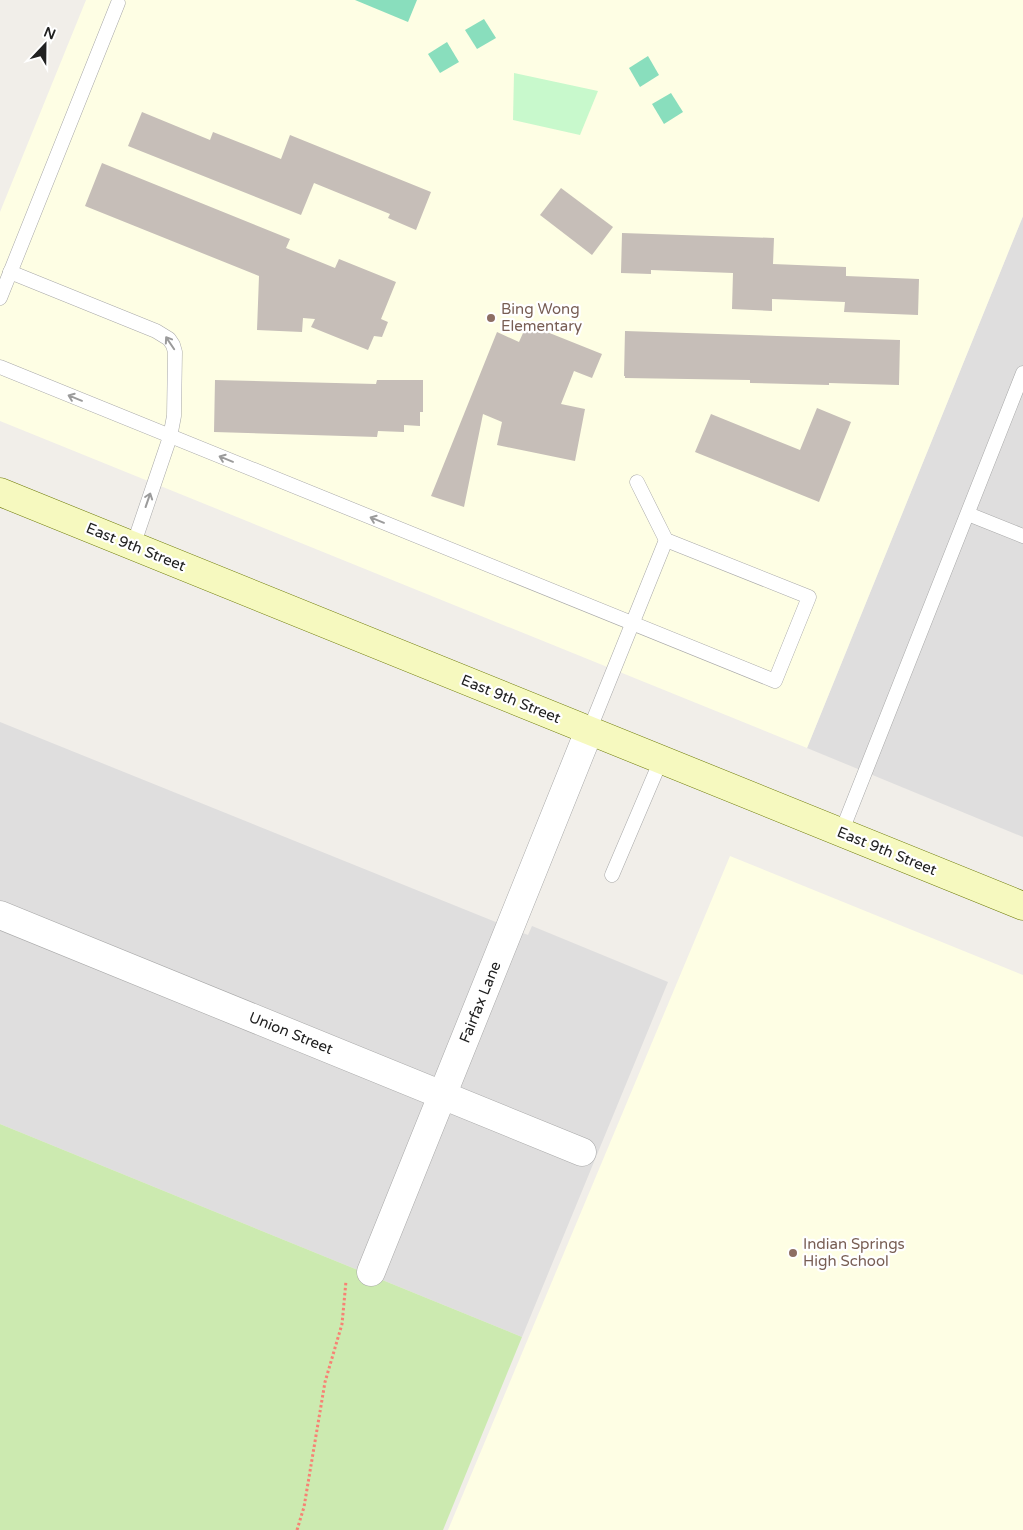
<svg xmlns="http://www.w3.org/2000/svg" width="1023" height="1530" font-family="'Varela Round',sans-serif">
<style>
.residential{fill:#dfdede}
.education{fill:#fefee4}
.grass{fill:#cceab0}
.park{fill:#c8f9cc}
.pitch{fill:#89debd}
.building{fill:#c6beb8}
.lines{fill:none;stroke-linecap:round;stroke-linejoin:round}
.lane-casing{stroke:#a8a8a8;stroke-width:15}
.street-casing{stroke:#a8a8a8;stroke-width:29}
.secondary-casing{stroke:#6d7a07;stroke-width:29}
.path{stroke:#f78274;stroke-width:3;stroke-dasharray:2.5 2.5;stroke-linecap:butt}
.lane{stroke:#fff;stroke-width:14}
.street{stroke:#fff;stroke-width:28}
.secondary{stroke:#f6f9bf;stroke-width:28}
.oneway{stroke:#9b9b9b}
.education-dot{fill:#8d6e63;stroke:#fff;stroke-width:2}
.labels{text-anchor:middle;stroke-width:4.5;stroke-linejoin:round;paint-order:stroke}
.education-label{font-size:15px;fill:#785e54;stroke:#fff;text-anchor:start}
.street-label{font-size:15px;fill:#212121;stroke:#fff}
</style>
<rect width="100%" height="100%" fill="#f1eee9"/>
<g class="residential">
<path d="M1023 216V837L807 748Z"/>
<path d="M0 722 528 935 532 926 668 982 522 1337 0 1124Z"/>
</g>
<g class="education">
<path d="M86 0H1023V216L807 748 0 421V212Z"/>
<path d="M730 856 1023 975V1530H448Z"/>
</g>
<path class="grass" d="M0 1124 522 1337 443 1530H0Z"/>
<path class="park" d="M514 73 598 91 580 135 513 120Z"/>
<g class="pitch">
<path d="M355 0H417L408 22Z"/>
<path d="M484 19 496 38 477 49 465 30Z"/>
<path d="M447 42 459 62 440 73 428 54Z"/>
<path d="M648 56 659 75 640 87 629 68Z"/>
<path d="M671 93 683 112 664 124 652 104Z"/>
</g>
<g class="building">
<path d="M142 112 210 140 213 132 281 159 290 135 431 192 416 230 388 218 390 214 314 183 301 215 128 146Z"/>
<path d="M102 163 290 239 286 248 335 268 339 259 396 282 381 319 388 322 382 337 374 336 368 350 311 327 315 319 303 318 302 332 257 330 259 276 85 206Z"/>
<path d="M561 188 613 227 592 255 540 215Z"/>
<path d="M622 233 774 238 773 264 846 267V276L919 279 918 315 844 312 845 302 772 299V311L732 309 733 273 651 270V274L621 273Z"/>
<path d="M527 324 602 354 592 378 574 371 561 404 585 409 575 461 497 445 502 422 483 414 464 507 431 496 497 332 519 342Z"/>
<path d="M625 331 900 340 899 385 829 383V385L750 383V380L625 378V376H624Z"/>
<path d="M215 380 376 384 377 380H423V412H420V426L404 425V432L378 431 377 437 214 432Z"/>
<path d="M817 408 851 422 819 502 695 452 711 414 800 450Z"/>
</g>
<g class="lines">
<g class="lane-casing">
<g id="lane">
<path d="M10 272 156 331 169 339 173 345 175 352 174 416 170 437 133 546"/>
<path d="M0 298 118 3"/>
<path d="M0 367 775 681 809 597 666 540 637 482"/>
<path d="M968 514 1023 536"/>
<path d="M589 731 666 540"/>
<path d="M841 833 1023 373"/>
<path d="M612 875 661 760"/>
</g>
</g>
<g class="street-casing">
<g id="street">
<path d="M0 915 582 1152"/>
<path d="M371 1272 589 731"/>
</g>
</g>
<g class="secondary-casing">
<path id="secondary" d="M0 492 1023 906"/>
</g>
<path class="path" d="M297 1530 304 1507 325 1382 342 1324 346 1281"/>
<use href="#lane" class="lane"/>
<use href="#street" class="street"/>
<use href="#secondary" class="secondary"/>
</g>
<defs><path id="oneway-shaft" d="M-6 0H5M1.5-3L5.5 0L1.5 3" fill="none" stroke-width="1.6" stroke-linecap="round" stroke-linejoin="round" transform="scale(1.25)"/></defs>
<g class="oneway">
<use href="#oneway-shaft" transform="translate(170 343) rotate(-124)"/>
<use href="#oneway-shaft" transform="translate(75 398) rotate(-158)"/>
<use href="#oneway-shaft" transform="translate(226 459) rotate(-158)"/>
<use href="#oneway-shaft" transform="translate(148 500) rotate(-71)"/>
<use href="#oneway-shaft" transform="translate(377 520) rotate(-158)"/>
</g>
<g class="education-dot">
<circle cx="491" cy="318" r="5"/>
<circle cx="793" cy="1253" r="5"/>
</g>
<g class="labels">
<g class="education-label">
<text x="501" y="314">Bing Wong<tspan x="501" dy="17">Elementary</tspan></text>
<text x="803" y="1249">Indian Springs<tspan x="803" dy="17">High School</tspan></text>
</g>
<g class="street-label">
<text transform="translate(136 547) rotate(22)" y="5">East 9th Street</text>
<text transform="translate(511 699) rotate(22)" y="5">East 9th Street</text>
<text transform="translate(887 851) rotate(22)" y="5">East 9th Street</text>
<text transform="translate(480 1002) rotate(-68)" y="5">Fairfax Lane</text>
<text transform="translate(291 1033) rotate(22)" y="5">Union Street</text>
</g>
</g>
<g transform="translate(45 45) rotate(22)" stroke="#ffffff" stroke-width="4" paint-order="stroke">
<path d="M0-4L9 19L0 12L-9 19Z" fill="#212121"/>
<text y="-8" font-size="14" font-weight="bold" text-anchor="middle" fill="#212121">N</text>
</g>
</svg>
